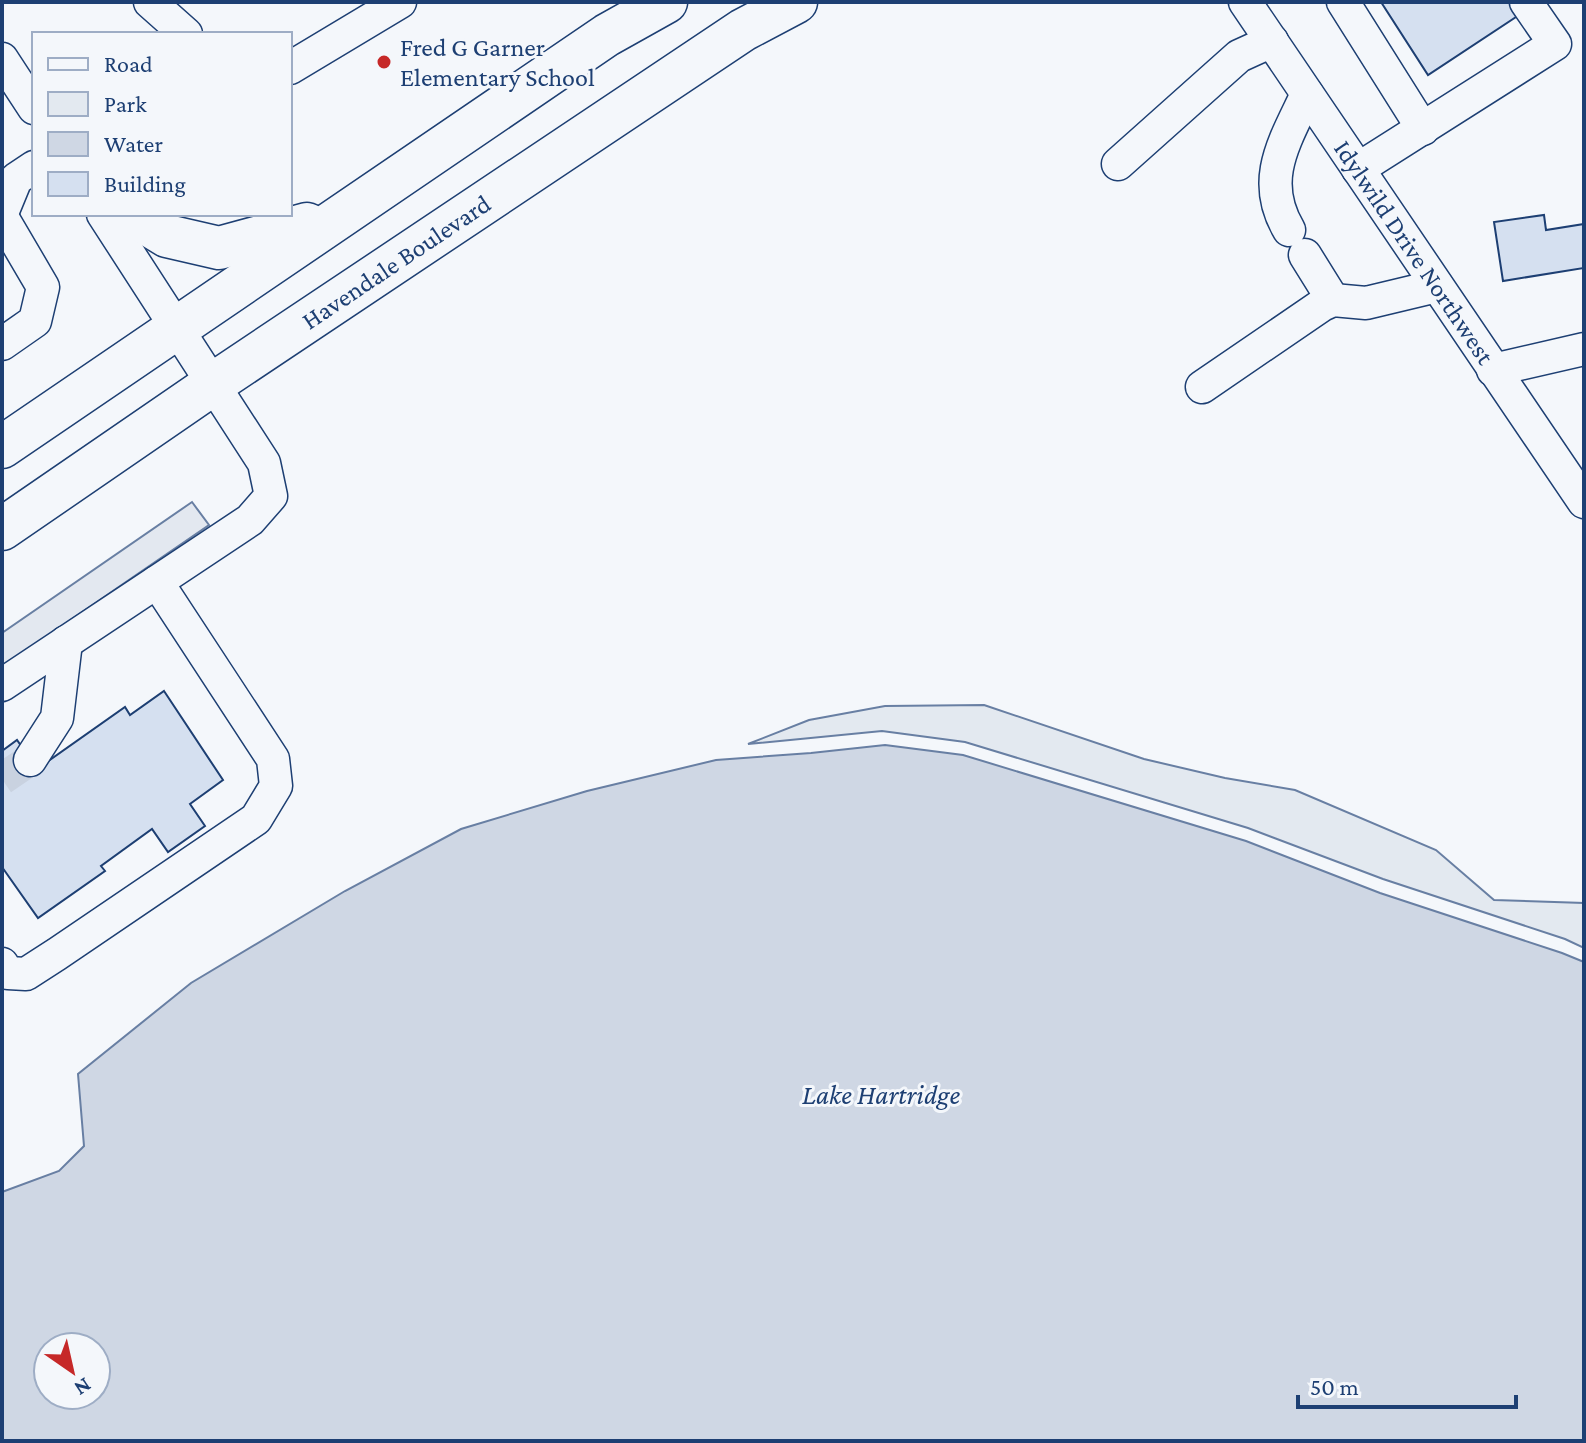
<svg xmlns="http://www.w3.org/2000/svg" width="1586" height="1443" font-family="'Crimson Pro',serif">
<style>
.green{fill:#e3e9f0;stroke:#687fa3;stroke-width:2}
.parking{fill:#e3e8f0;stroke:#687fa3;stroke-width:2}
.water{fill:#cfd7e4;stroke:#687fa3;stroke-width:2;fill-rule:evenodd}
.building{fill:#d5e0f0;stroke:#1d3f73;stroke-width:2}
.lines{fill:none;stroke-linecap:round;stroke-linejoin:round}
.minor-tunnel{stroke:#c9d2e0;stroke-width:32;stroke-dasharray:32 16;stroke-linecap:butt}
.minor-casing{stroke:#1d3f73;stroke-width:35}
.major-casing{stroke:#1d3f73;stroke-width:45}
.minor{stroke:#f4f7fb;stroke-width:32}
.major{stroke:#f4f7fb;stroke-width:42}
.poi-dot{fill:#c62828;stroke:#f4f7fb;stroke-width:3}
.labels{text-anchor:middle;stroke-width:6;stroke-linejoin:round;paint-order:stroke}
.poi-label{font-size:26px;fill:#1d3f73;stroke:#f4f7fb;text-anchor:start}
.street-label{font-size:26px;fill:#1d3f73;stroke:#f4f7fb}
.water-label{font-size:28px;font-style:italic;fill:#1d3f73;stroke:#f4f7fb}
</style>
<rect width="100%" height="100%" fill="#f4f7fb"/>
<path class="green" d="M984 705 1144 759 1225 778 1295 790 1436 850 1494 900 1584 903V948L1565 939 1383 879 1248 828 965 742 882 731 748 744 809 720 885 706Z"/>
<path class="parking" d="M192 502 209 525 2 667V633Z"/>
<path class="water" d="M885 745 963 755 1246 841 1380 893 1562 953 1584 962V1441H2V1192L59 1171 84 1146 78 1074 191 983 345 891 461 829 587 791 716 760 811 753ZM48 1347H96V1395H48Z"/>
<g class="building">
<path d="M1381 2H1510L1519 15 1428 75Z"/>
<path d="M1544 215 1546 230 1584 224V268L1503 281 1494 222Z"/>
<path d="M164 691 223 780 190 804 205 826 168 852 152 829 101 866 105 871 38 918 2 867V751L17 740 37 769 125 707 130 715Z"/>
</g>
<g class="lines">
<path class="minor-tunnel" d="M2 779 30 760"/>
<g class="minor-casing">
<g id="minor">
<path d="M150 2 186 34"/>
<path id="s1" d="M1245 2 1584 502"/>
<path d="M1343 2 1423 129"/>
<path d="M2 59 34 108"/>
<path d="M290 68 400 2"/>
<path d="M1118 164 1239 56 1272 41"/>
<path d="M1358 169 1555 44 1526 2"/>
<path d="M2 213 16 179 34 167"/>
<path d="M2 217 43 287 35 321 2 344"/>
<path d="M1289 230C1259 180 1285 141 1307 94"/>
<path d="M1305 255 1333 300"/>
<path d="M1493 370 1584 349"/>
<path d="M1202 387 1322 305 1333 300 1366 303 1437 286"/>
<path d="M2 685 250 520 271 496 264 463 103 214"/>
<path d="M30 760 57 718 66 642"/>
<path d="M2 964 8 973 26 974 57 954 256 819 276 786 273 759 157 582"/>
</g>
</g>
<g class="major-casing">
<g id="major">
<path d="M131 214 167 236 219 248 307 224"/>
<path d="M2 447 607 35 666 2"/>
<path id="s2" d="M2 529 213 384 743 30 796 2"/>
</g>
</g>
<use href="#minor" class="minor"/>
<use href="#major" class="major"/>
</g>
<circle class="poi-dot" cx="384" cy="62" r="8"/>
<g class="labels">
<g class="poi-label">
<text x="400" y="56">Fred G Garner<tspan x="400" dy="30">Elementary School</tspan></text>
</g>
<g class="street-label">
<text dy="9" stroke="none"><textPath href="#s1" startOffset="302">Idylwild Drive Northwest</textPath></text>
<text dy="9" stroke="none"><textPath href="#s2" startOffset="476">Havendale Boulevard</textPath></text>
</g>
<g class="water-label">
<text x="881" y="1104">Lake Hartridge</text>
</g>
</g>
<rect width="1586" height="1443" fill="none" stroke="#1d3f73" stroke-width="8"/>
<rect x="32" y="32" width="260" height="184" fill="#f4f7fb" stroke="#9eadc5" stroke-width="2"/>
<rect x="48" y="58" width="40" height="12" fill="#f4f7fb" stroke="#9eadc5" stroke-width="2"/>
<text x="104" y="72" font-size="24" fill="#1d3f73">Road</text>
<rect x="48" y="92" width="40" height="24" fill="#e3e9f0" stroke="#9eadc5" stroke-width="2"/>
<text x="104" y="112" font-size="24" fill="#1d3f73">Park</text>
<rect x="48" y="132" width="40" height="24" fill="#cfd7e4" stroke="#9eadc5" stroke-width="2"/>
<text x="104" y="152" font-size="24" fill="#1d3f73">Water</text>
<rect x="48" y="172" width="40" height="24" fill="#d5e0f0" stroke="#9eadc5" stroke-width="2"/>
<text x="104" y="192" font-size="24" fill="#1d3f73">Building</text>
<g transform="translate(72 1371) rotate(146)"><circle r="38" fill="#f4f7fb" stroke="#9eadc5" stroke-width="2"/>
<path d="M0-6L14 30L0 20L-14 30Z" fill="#c62828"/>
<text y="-12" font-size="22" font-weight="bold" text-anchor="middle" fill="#1d3f73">N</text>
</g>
<path d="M1298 1395v12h218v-12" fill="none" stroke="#1d3f73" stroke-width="4"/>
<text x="1310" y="1395" font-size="24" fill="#1d3f73" stroke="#f4f7fb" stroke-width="6" paint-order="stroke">50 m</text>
</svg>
